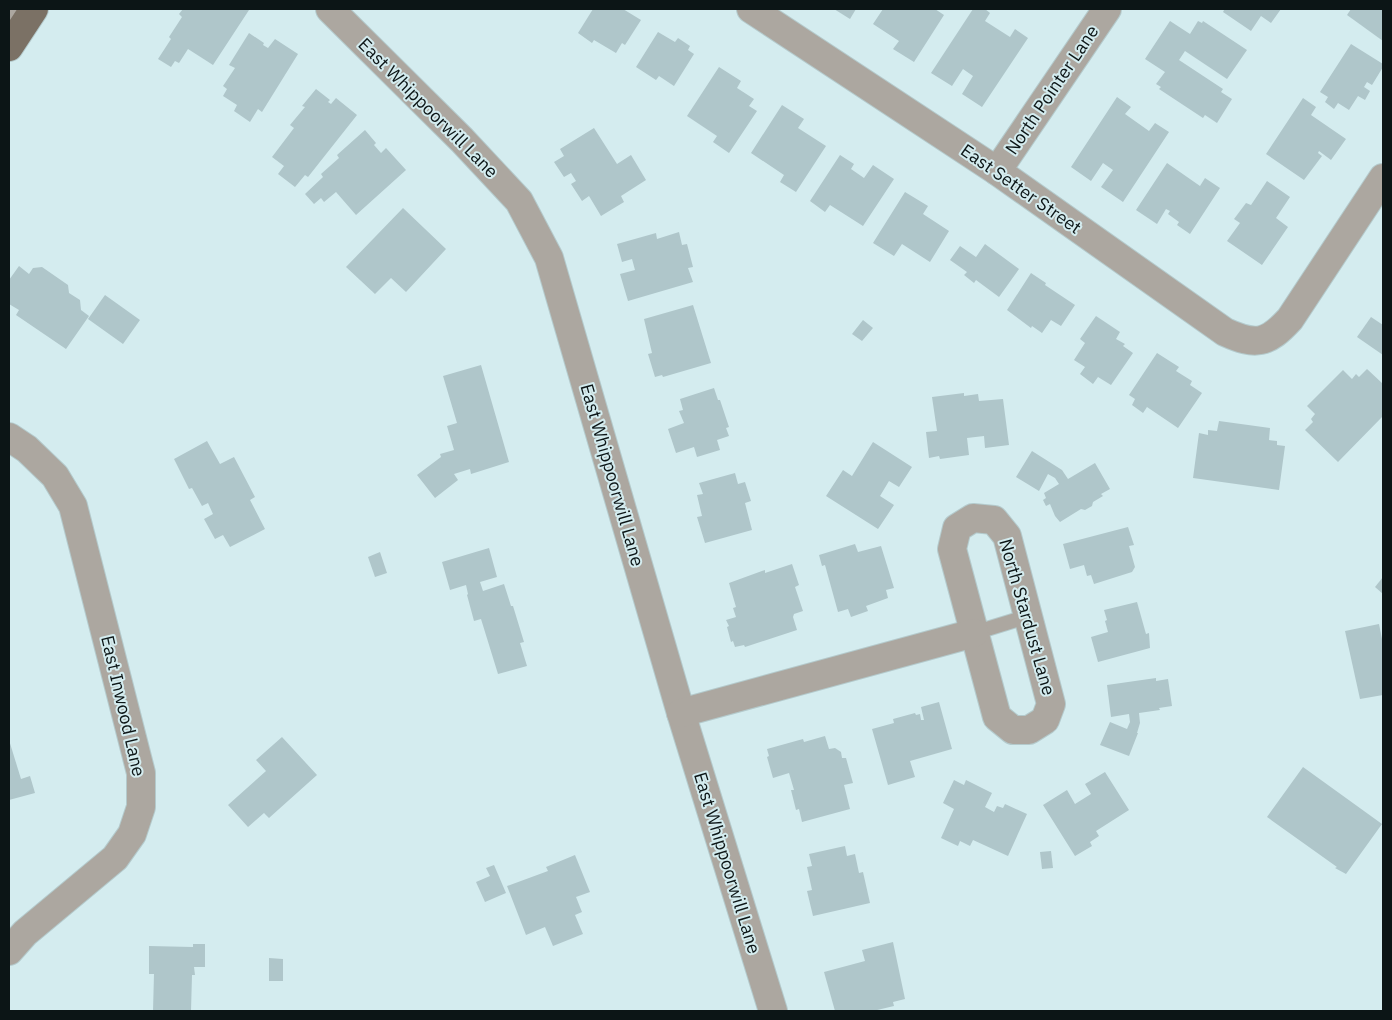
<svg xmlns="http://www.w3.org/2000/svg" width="1392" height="1020" font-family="'IBM Plex Sans',sans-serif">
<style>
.building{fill:#afc6ca}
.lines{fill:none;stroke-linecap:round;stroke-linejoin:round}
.lane-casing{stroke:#b4cacc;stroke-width:16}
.street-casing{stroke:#b4cacc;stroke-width:30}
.primary-casing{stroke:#b4cacc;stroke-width:30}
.lane{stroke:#aca7a0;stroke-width:14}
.street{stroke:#aca7a0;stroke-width:28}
.primary{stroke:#7b7165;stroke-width:28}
.labels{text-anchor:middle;stroke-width:4;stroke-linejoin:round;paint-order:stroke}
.street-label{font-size:18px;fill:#0c1516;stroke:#d4ecef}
</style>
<rect width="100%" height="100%" fill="#d4ecef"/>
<g class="building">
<path d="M183 9H248L249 10 213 65 188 49 179 63 175 61 171 67 158 59 171 39 169 37 182 17 179 14Z"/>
<path d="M593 9H623L641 20 625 45 622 43 616 53 594 40 592 43 578 33Z"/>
<path d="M834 9H856L850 19Z"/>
<path d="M883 9H935L944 15 914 62 893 49 899 41 873 24Z"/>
<path d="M973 9H985L990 13 985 21 1010 37 1015 29 1028 38 982 107 962 94 973 76 963 69 952 86 931 73Z"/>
<path d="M1222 9H1281L1271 23 1261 16 1251 31 1223 12 1224 10Z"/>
<path d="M1351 9H1383V41L1347 15Z"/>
<path d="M1170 21 1190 34 1198 21 1202 23 1203 21 1247 50 1227 79 1185 51 1179 60 1223 89 1221 92 1232 99 1217 123 1205 115 1203 118 1159 89 1161 87 1156 84 1165 72 1145 59Z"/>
<path d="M658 32 675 42 678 38 690 46 688 50 694 54 674 86 659 76 656 80 636 67Z"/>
<path d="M249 33 264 43 263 45 268 48 275 39 298 54 262 112 258 109 250 122 234 111 237 105 223 96 227 89 223 86 235 68 229 65Z"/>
<path d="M1351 44 1383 64V67L1372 85 1367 82 1364 87 1370 91 1365 100 1358 96 1349 110 1338 103 1334 109 1325 102 1328 97 1320 92Z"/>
<path d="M719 67 741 81 737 88 754 99 749 106 757 111 729 153 713 142 717 136 687 116Z"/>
<path d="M316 89 330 100 328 102 331 104 336 98 357 115 308 177 305 175 295 187 278 174 284 166 272 157 294 128 290 125 305 107 302 106Z"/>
<path d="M1117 97 1131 107 1125 114 1149 131 1155 123 1169 132 1123 202 1101 187 1113 170 1103 163 1091 181 1071 167Z"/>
<path d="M1303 98 1316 107 1311 115 1346 139 1331 160 1319 151 1318 153 1322 156 1304 180 1266 154Z"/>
<path d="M782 105 804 119 798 128 826 146 796 192 780 182 784 175 751 153Z"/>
<path d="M594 128 617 164 631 155 646 180 621 196 624 202 601 216 589 196 582 201 571 184 576 181 571 173 564 177 554 162 564 156 560 149Z"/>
<path d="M365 130 376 143 374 145 381 153 386 148 406 170 356 215 336 192 324 202 321 198 314 204 305 194 323 177 321 174 339 158 337 155Z"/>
<path d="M840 155 854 164 851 169 864 178 873 165 894 179 863 226 830 205 825 212 810 201Z"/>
<path d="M1167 163 1200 186 1205 178 1220 188 1190 234 1177 225 1179 222 1168 214 1170 211 1166 209 1157 224 1136 210Z"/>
<path d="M1267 181 1290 197 1276 218 1288 227 1262 265 1227 241 1240 223 1234 219 1246 203 1251 205Z"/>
<path d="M905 192 928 206 923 214 949 231 930 262 902 244 894 256 873 243Z"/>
<path d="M403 208 446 249 406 292 391 278 375 294 346 267Z"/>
<path d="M679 232 682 245 687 244 693 267 688 268 693 282 628 301 620 274 635 270 632 259 622 262 617 244 656 233 657 239Z"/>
<path d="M985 244 1019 269 999 297 976 280 974 283 964 275 967 272 950 260 960 246 976 257Z"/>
<path d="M19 266 29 274 33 268 42 267 68 285 69 293 80 300 81 310 89 316 66 349 16 315 19 310 9 304V280Z"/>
<path d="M1031 273 1046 283 1045 285 1075 305 1061 326 1051 320 1042 333 1032 326 1031 328 1007 310Z"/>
<path d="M105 295 140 320 123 344 88 319Z"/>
<path d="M693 305 711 363 663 377 662 375 655 377 648 354 652 353 644 319Z"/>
<path d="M1096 316 1120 332 1116 339 1125 344 1123 346 1133 353 1111 385 1098 377 1093 384 1080 374 1085 367 1074 360 1085 343 1080 339Z"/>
<path d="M1371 317 1383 325V355L1357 337Z"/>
<path d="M863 320 873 328 862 341 852 334Z"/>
<path d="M1157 353 1179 367 1176 371 1192 381 1190 385 1202 393 1178 428 1147 407 1143 413 1132 405 1135 399 1129 395Z"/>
<path d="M481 365 509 462 471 474 470 469 454 474 458 480 435 498 417 475 441 457 440 454 454 450 447 426 457 423 443 376Z"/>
<path d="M1367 369 1383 384V416L1338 462 1305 430 1313 422 1311 419 1315 414 1307 406 1343 370 1352 379 1356 374 1359 377Z"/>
<path d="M714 388 718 400H720L729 427 726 428 729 436 717 440 720 450 697 457 694 447 676 453 668 429 684 423 679 411 683 410 680 399Z"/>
<path d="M964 393V396L978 394 979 401 1003 399 1009 445 985 448 984 436 967 438 969 455 940 459 939 456 929 458 926 432 937 431 932 397Z"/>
<path d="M1219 421 1270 428 1269 440 1277 441V445L1285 446 1279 490 1193 478 1199 433 1208 435V430L1217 431Z"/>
<path d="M207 441 220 464 234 457 255 497 250 500 265 529 230 547 223 535 215 539 204 519 213 514 208 503 202 506 192 488 189 489 174 459Z"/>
<path d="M873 442 912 467 899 487 889 481 880 496 894 505 878 529 826 496 843 470 852 476Z"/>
<path d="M1032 451 1062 470 1068 479 1095 463 1110 489 1101 494 1103 496 1093 502 1092 506 1085 510 1081 509 1060 522 1055 516 1050 504 1046 506 1043 500 1046 498 1044 493 1059 484 1055 478 1048 474 1039 491 1016 477Z"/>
<path d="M735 473 738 484 745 482 751 501 745 503 752 530 705 543 697 517 702 516 697 495 703 494 699 483Z"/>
<path d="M1128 527 1134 545 1129 546 1135 567 1132 572 1094 584 1091 575 1087 576 1084 565 1070 569 1063 544Z"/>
<path d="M855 544 858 552 881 546 894 588 886 590 888 598 866 606 868 611 851 617 848 609 838 612 825 565 822 566 819 555Z"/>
<path d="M489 548 497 577 480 582 483 591 504 584 511 606H513L524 642 520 643 527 666 498 674 481 619 474 621 467 595 468 594 466 585 450 590 442 562Z"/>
<path d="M380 552 387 573 375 577 368 557Z"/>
<path d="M792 564 799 585 795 587 803 611 794 614 793 617 797 630 745 647 744 645 735 647 733 641 731 642 727 627 729 626 726 620 736 617 733 608 736 607 729 583 765 570V573Z"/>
<path d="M1383 577V594L1375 587Z"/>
<path d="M1137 602 1146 634 1149 633 1150 648 1098 662 1091 637 1108 632 1105 621 1107 620 1104 610Z"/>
<path d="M1379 624 1383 644V695L1360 699 1345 631Z"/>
<path d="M1156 678V681L1168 679 1172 706 1159 708 1160 710 1139 713 1140 723 1137 733H1138L1129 756 1100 745 1110 722 1127 729 1130 722 1129 714 1111 717 1107 685Z"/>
<path d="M939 702 952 749 910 761 915 777 888 785 872 729 894 723 893 719 915 713 916 715 920 714 921 720H924L921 707Z"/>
<path d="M825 736 829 749 835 748 841 752 842 758H846L853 783 844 785 850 809 802 822 799 809 796 810 791 790H794L789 773 773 778 767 757 769 756 767 749 803 739 804 742Z"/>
<path d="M282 737 317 775 269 818 264 813 248 827 228 805 266 771 256 760Z"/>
<path d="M9 740 21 779 30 776 35 793 9 800Z"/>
<path d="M1303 767 1382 824 1346 874 1335 868 1337 867 1267 817Z"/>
<path d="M1105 772 1129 810 1096 831 1099 836 1090 842 1092 846 1075 856 1043 805 1067 790 1075 804 1091 794 1085 784Z"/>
<path d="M954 780 964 785 966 780 992 793 985 807 994 812 997 806 1003 808 1005 804 1027 814 1008 856 973 840 970 846 960 841 958 846 941 838 954 809 943 803Z"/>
<path d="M845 846 847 856 855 854 859 873 863 872 870 903 813 916 807 891 812 890 807 867 812 866 809 854Z"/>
<path d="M1051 851 1053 868 1042 869 1040 852Z"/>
<path d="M575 855 590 892 576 897 582 912 575 915 583 934 553 946 545 927 526 935 507 886 548 871 546 867Z"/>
<path d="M494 865 506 893 485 902 476 882 490 876 486 868Z"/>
<path d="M893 942 905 999 893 1002 894 1006 873 1011H835L824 972 865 961 862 950Z"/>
<path d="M193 944H205V967H194L195 975H192L191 1011H153L154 974H149V946L193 947Z"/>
<path d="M269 958 283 959V981H269Z"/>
</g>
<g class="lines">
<g class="lane-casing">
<path id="lane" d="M974 633 1029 616"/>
</g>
<g class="street-casing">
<g id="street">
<path d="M330 9 462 140 519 201 549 258 681 713 773 1011"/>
<path d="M751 9 997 171 1225 332C1256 346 1267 344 1290 319L1383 178"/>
<path d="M9 11 25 22"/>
<path d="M997 171 1107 9"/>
<path d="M9 437 27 449 55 476 73 506 141 773V807L132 834 115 858 25 933 9 951"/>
<path d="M973 518 994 520 1007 536 1051 704 1045 720 1029 730H1013L997 717 952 549 957 528Z"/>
<path d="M681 713 974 633"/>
</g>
</g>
<g class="primary-casing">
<path id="primary" d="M9 47 34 9"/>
</g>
<use href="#lane" class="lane"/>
<use href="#street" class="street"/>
<use href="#primary" class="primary"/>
</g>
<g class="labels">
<g class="street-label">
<text transform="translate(1052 90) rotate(-56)" y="6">North Pointer Lane</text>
<text transform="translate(428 108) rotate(45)" y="6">East Whippoorwill Lane</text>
<text transform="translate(1021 189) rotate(35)" y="6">East Setter Street</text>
<text transform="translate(612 475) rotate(74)" y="6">East Whippoorwill Lane</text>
<text transform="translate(1027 617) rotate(74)" y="6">North Stardust Lane</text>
<text transform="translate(123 706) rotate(77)" y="6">East Inwood Lane</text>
<text transform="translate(727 863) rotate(73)" y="6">East Whippoorwill Lane</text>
</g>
</g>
<rect width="1392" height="1020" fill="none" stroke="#0c1516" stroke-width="20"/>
</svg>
